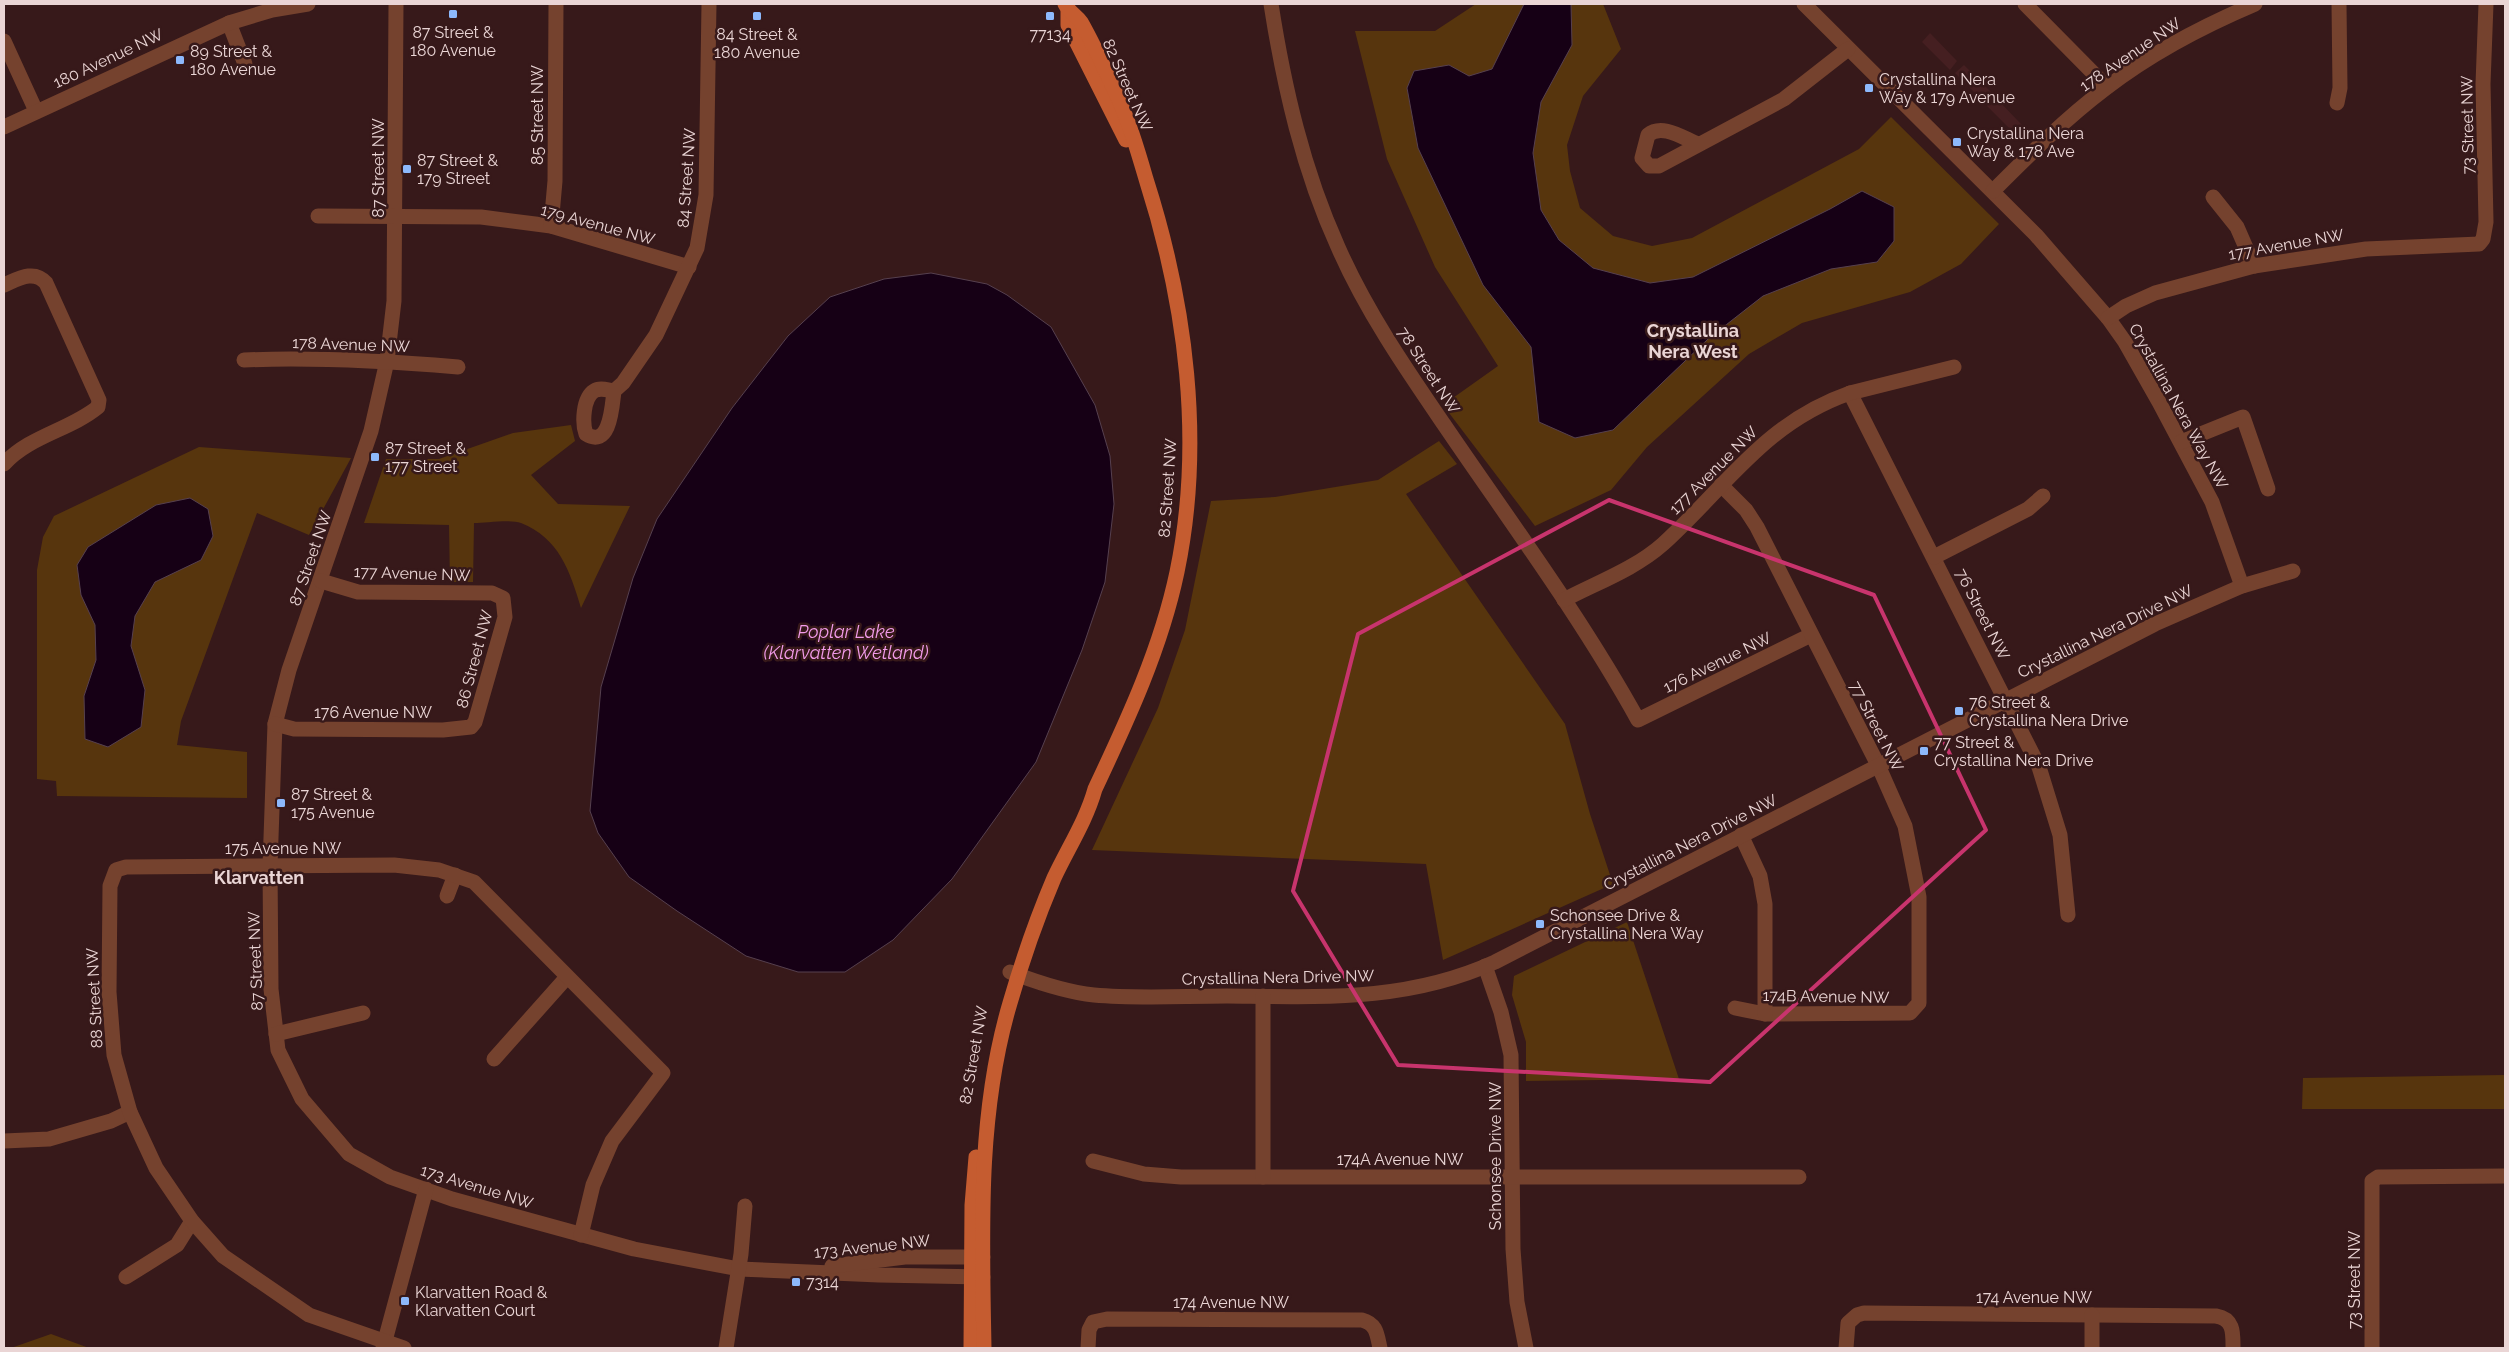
<svg xmlns="http://www.w3.org/2000/svg" width="2509" height="1352" font-family="Raleway,sans-serif">
<style>
.built{fill:#451f21}
.green{fill:#57350d}
.water{fill:#160015;stroke:#56404f}
.lines{fill:none;stroke-linecap:round;stroke-linejoin:round}
.minor{stroke:#75422e;stroke-width:15}
.major{stroke:#c55c30;stroke-width:15}
.marked{fill:none;stroke:#c8346d;stroke-width:4;stroke-linejoin:round}
.poi-dot{fill:#8db9fc;stroke:#37191a;stroke-width:2}
.labels{text-anchor:middle;stroke-width:5;stroke-linejoin:round;paint-order:stroke}
.poi-label{font-size:16px;fill:#ead5d5;stroke:#37191a;text-anchor:start}
.street-label{font-size:16px;fill:#ead5d5;stroke:#37191a}
.neighbourhood-label{font-size:18px;font-weight:bold;fill:#ead5d5;stroke:#37191a}
.water-label{font-size:18px;font-style:italic;fill:#f29bea;stroke:#37191a}
</style>
<rect width="100%" height="100%" fill="#37191a"/>
<g class="built">
<path d="M1930 33 1957 61 1950 70 1922 42Z"/>
<path d="M1964 65 1991 92 1983 101 1955 73Z"/>
<path d="M1995 97 2022 125 2015 134 1987 106Z"/>
</g>
<g class="green">
<path d="M1476 4H1603L1621 49 1583 96 1567 145 1570 171 1580 208 1613 236 1652 246 1692 238 1859 149 1891 117 1999 224 1961 264 1910 292 1802 323 1749 354 1647 447 1611 490 1535 526 1443 405 1498 366 1435 267 1387 159 1355 31H1435Z"/>
<path d="M571 425 575 441 531 475 558 504 630 506 581 608C570 571 559 538 521 523 511 519 485 523 474 523L473 582H450L449 525 364 523 386 459H439L513 433Z"/>
<path d="M1439 441 1457 464 1406 494 1565 724 1590 814 1613 884 1443 960 1426 864 1092 850 1158 708 1185 630 1211 501 1275 497 1378 480Z"/>
<path d="M199 447 351 458 309 535 257 513 181 721 177 745 247 752V798L57 796 56 781 37 779V570L43 537 54 516Z"/>
<path d="M1627 922 1679 1079 1526 1081V1042L1512 995 1514 976Z"/>
<path d="M2505 1075V1109H2302L2303 1078Z"/>
<path d="M51 1334 89 1348H11Z"/>
</g>
<g class="water">
<path d="M1524 4H1571L1572 45 1541 102 1533 153 1541 210 1559 240 1593 268 1650 283 1693 277 1830 209 1862 191 1894 207V241L1877 262 1831 269 1763 296 1708 339 1613 430 1575 438 1539 422 1531 347 1483 285 1418 148 1407 88 1414 71 1449 65 1469 76 1492 69Z"/>
<path d="M931 273 987 284 1007 295 1051 327 1095 405 1110 456 1114 504 1105 582 1082 650 1036 762 952 879 893 940 845 972H798L746 956 677 911 629 877 598 833 590 811 601 687 633 578 657 519 732 408 788 336 830 297 884 279Z"/>
<path d="M190 498 208 509 213 536 201 560 155 582 135 616 131 646 145 690 141 727 108 747 85 739 84 696 96 660 95 625 81 595 77 565 88 547 156 505Z"/>
</g>
<g class="lines">
<g class="minor">
<path d="M396 4 394 301 387 361 371 431 289 670 275 724 270 866 271 989 278 1050 302 1099 349 1154 390 1177 452 1199 634 1249 739 1269 879 1275 983 1277"/>
<path d="M1271 4C1284 87 1303 170 1338 247 1366 311 1406 369 1445 426 1511 523 1581 617 1638 720L1811 635"/>
<path d="M1804 4 2036 235 2108 318 2125 342 2159 402 2212 502 2242 586"/>
<path d="M2025 4 2107 87"/>
<path d="M229 23 245 64"/>
<path d="M4 41 36 111"/>
<path d="M2337 103 2340 88 2339 4"/>
<path d="M4 127 229 23 272 10 308 4"/>
<path d="M1698 144C1683 138 1662 123 1648 135L1642 158 1649 166H1659L1784 99 1848 49"/>
<path d="M1993 191C2029 155 2065 119 2106 88 2150 54 2203 26 2255 4"/>
<path d="M2213 197 2237 227 2254 266"/>
<path d="M318 216 481 217 551 226 689 267"/>
<path d="M551 226 555 181 556 4"/>
<path d="M4 285C18 279 34 269 46 283L99 400 98 407C70 430 29 436 4 464"/>
<path d="M2108 318 2126 306 2155 293 2254 266 2366 249 2479 244 2483 239 2486 222 2483 84 2486 4"/>
<path d="M244 360C315 357 386 361 458 367"/>
<path d="M614 391C612 407 610 449 586 434 582 423 583 398 594 391 600 387 607 390 614 391L623 383 656 335 697 248 706 195 709 4"/>
<path d="M1850 393 2039 767 2060 835 2068 915"/>
<path d="M2181 442 2243 417 2268 489"/>
<path d="M1721 485 1746 510 1757 527 1878 765 1905 826 1919 897V1003L1910 1013 1765 1014 1735 1008"/>
<path d="M1934 557 2028 509 2043 496"/>
<path d="M1564 600C1596 583 1635 569 1663 544 1726 487 1764 423 1850 393L1954 367"/>
<path d="M275 724 294 729 443 730 471 727 475 722 505 617 503 598 492 593 358 592 321 581"/>
<path d="M1741 835 1760 876 1765 904V1014"/>
<path d="M447 896 455 875"/>
<path d="M1485 966 1501 1012 1511 1055 1513 1249 1517 1302 1526 1348"/>
<path d="M1010 972C1036 982 1066 992 1094 995 1138 999 1183 996 1227 996 1321 997 1407 1002 1495 962L2155 624 2242 586 2293 571"/>
<path d="M276 1034 363 1013"/>
<path d="M494 1059 567 977"/>
<path d="M4 1141 49 1139 111 1121 130 1112"/>
<path d="M1093 1161 1144 1174 1181 1177H1799"/>
<path d="M1263 1177V996"/>
<path d="M832 1266 905 1257H983"/>
<path d="M126 1277 177 1245 192 1221"/>
<path d="M383 1348 426 1189"/>
<path d="M404 1348 309 1315 223 1256 192 1221 156 1168 130 1112 114 1055 109 992 110 886 116 870 126 867 394 865 439 870 474 882 663 1073 612 1141 593 1185 581 1235"/>
<path d="M726 1348 741 1254 745 1206"/>
<path d="M1088 1348 1089 1330 1093 1322 1107 1319 1362 1320C1377 1324 1377 1335 1380 1348"/>
<path d="M1846 1348 1848 1323 1857 1315 1864 1313 2216 1316C2234 1319 2233 1333 2233 1348"/>
<path d="M2092 1348V1315"/>
<path d="M2372 1348V1181L2378 1177 2505 1176"/>
</g>
<g class="major">
<path d="M1068 11V25L1126 140"/>
<path d="M971 1348 972 1205 976 1157"/>
<path d="M984 1348C982 1233 977 1114 1010 1003 1022 961 1037 918 1054 878 1068 848 1086 821 1095 789 1128 719 1161 648 1177 572 1204 442 1186 304 1146 179 1137 148 1128 118 1114 89 1104 67 1093 43 1081 22 1076 15 1069 12 1065 4"/>
</g>
</g>
<path class="marked" d="M1609 500 1874 595 1986 830 1710 1082 1398 1065 1293 891 1358 634Z"/>
<g class="poi-dot">
<rect x="448" y="9" width="10" height="10" rx="2.5"/>
<rect x="752" y="11" width="10" height="10" rx="2.5"/>
<rect x="1045" y="11" width="10" height="10" rx="2.5"/>
<rect x="175" y="55" width="10" height="10" rx="2.5"/>
<rect x="1864" y="83" width="10" height="10" rx="2.5"/>
<rect x="1952" y="137" width="10" height="10" rx="2.5"/>
<rect x="402" y="164" width="10" height="10" rx="2.5"/>
<rect x="370" y="452" width="10" height="10" rx="2.5"/>
<rect x="1954" y="706" width="10" height="10" rx="2.5"/>
<rect x="1919" y="746" width="10" height="10" rx="2.5"/>
<rect x="276" y="798" width="10" height="10" rx="2.5"/>
<rect x="1535" y="919" width="10" height="10" rx="2.5"/>
<rect x="791" y="1277" width="10" height="10" rx="2.5"/>
<rect x="400" y="1296" width="10" height="10" rx="2.5"/>
</g>
<g class="labels">
<g class="poi-label">
<text x="453" y="38" text-anchor="middle">87 Street &amp;<tspan x="453" dy="18">180 Avenue</tspan></text>
<text x="757" y="40" text-anchor="middle">84 Street &amp;<tspan x="757" dy="18">180 Avenue</tspan></text>
<text x="1050" y="40" text-anchor="middle">77134</text>
<text x="190" y="57">89 Street &amp;<tspan x="190" dy="18">180 Avenue</tspan></text>
<text x="1879" y="85">Crystallina Nera<tspan x="1879" dy="18">Way &amp; 179 Avenue</tspan></text>
<text x="1967" y="139">Crystallina Nera<tspan x="1967" dy="18">Way &amp; 178 Ave</tspan></text>
<text x="417" y="166">87 Street &amp;<tspan x="417" dy="18">179 Street</tspan></text>
<text x="385" y="454">87 Street &amp;<tspan x="385" dy="18">177 Street</tspan></text>
<text x="1969" y="708">76 Street &amp;<tspan x="1969" dy="18">Crystallina Nera Drive</tspan></text>
<text x="1934" y="748">77 Street &amp;<tspan x="1934" dy="18">Crystallina Nera Drive</tspan></text>
<text x="291" y="800">87 Street &amp;<tspan x="291" dy="18">175 Avenue</tspan></text>
<text x="1550" y="921">Schonsee Drive &amp;<tspan x="1550" dy="18">Crystallina Nera Way</tspan></text>
<text x="806" y="1288">7314</text>
<text x="415" y="1298">Klarvatten Road &amp;<tspan x="415" dy="18">Klarvatten Court</tspan></text>
</g>
<g class="street-label">
<text transform="translate(2130 54) rotate(-34)" y="6">178 Avenue NW</text>
<text transform="translate(108 58) rotate(-25)" y="6">180 Avenue NW</text>
<text transform="translate(1128 85) rotate(66)" y="6">82 Street NW</text>
<text transform="translate(537 115) rotate(-90)" y="6">85 Street NW</text>
<text transform="translate(2467 125) rotate(-91)" y="6">73 Street NW</text>
<text transform="translate(378 168) rotate(-90)" y="6">87 Street NW</text>
<text transform="translate(686 178) rotate(-86)" y="6">84 Street NW</text>
<text transform="translate(598 224) rotate(15)" y="6">179 Avenue NW</text>
<text transform="translate(2286 244) rotate(-10)" y="6">177 Avenue NW</text>
<text transform="translate(351 344) rotate(2)" y="6">178 Avenue NW</text>
<text transform="translate(1429 370) rotate(57)" y="6">78 Street NW</text>
<text transform="translate(2179 406) rotate(61)" y="6">Crystallina Nera Way NW</text>
<text transform="translate(1713 470) rotate(-45)" y="6">177 Avenue NW</text>
<text transform="translate(1167 488) rotate(-86)" y="6">82 Street NW</text>
<text transform="translate(310 558) rotate(-71)" y="6">87 Street NW</text>
<text transform="translate(412 573) rotate(2)" y="6">177 Avenue NW</text>
<text transform="translate(1983 614) rotate(63)" y="6">76 Street NW</text>
<text transform="translate(2105 631) rotate(-26)" y="6">Crystallina Nera Drive NW</text>
<text transform="translate(474 659) rotate(-75)" y="6">86 Street NW</text>
<text transform="translate(1717 662) rotate(-26)" y="6">176 Avenue NW</text>
<text x="373" y="718">176 Avenue NW</text>
<text transform="translate(1877 726) rotate(63)" y="6">77 Street NW</text>
<text transform="translate(1690 842) rotate(-27)" y="6">Crystallina Nera Drive NW</text>
<text x="283" y="854">175 Avenue NW</text>
<text transform="translate(255 961) rotate(-92)" y="6">87 Street NW</text>
<text transform="translate(1278 977) rotate(-1)" y="6">Crystallina Nera Drive NW</text>
<text transform="translate(1826 996) rotate(1)" y="6">174B Avenue NW</text>
<text transform="translate(94 998) rotate(-93)" y="6">88 Street NW</text>
<text transform="translate(973 1055) rotate(-80)" y="6">82 Street NW</text>
<text transform="translate(1495 1156) rotate(-90)" y="6">Schonsee Drive NW</text>
<text x="1400" y="1165">174A Avenue NW</text>
<text transform="translate(477 1186) rotate(17)" y="6">173 Avenue NW</text>
<text transform="translate(872 1246) rotate(-6)" y="6">173 Avenue NW</text>
<text transform="translate(2354 1280) rotate(-90)" y="6">73 Street NW</text>
<text x="2034" y="1303">174 Avenue NW</text>
<text x="1231" y="1308">174 Avenue NW</text>
</g>
<g class="neighbourhood-label">
<text x="1693" y="337">Crystallina<tspan x="1693" dy="21">Nera West</tspan></text>
<text x="259" y="884">Klarvatten</text>
</g>
<g class="water-label">
<text x="846" y="638">Poplar Lake<tspan x="846" dy="21">(Klarvatten Wetland)</tspan></text>
</g>
</g>
<rect width="2509" height="1352" fill="none" stroke="#ead5d5" stroke-width="10"/>
</svg>
